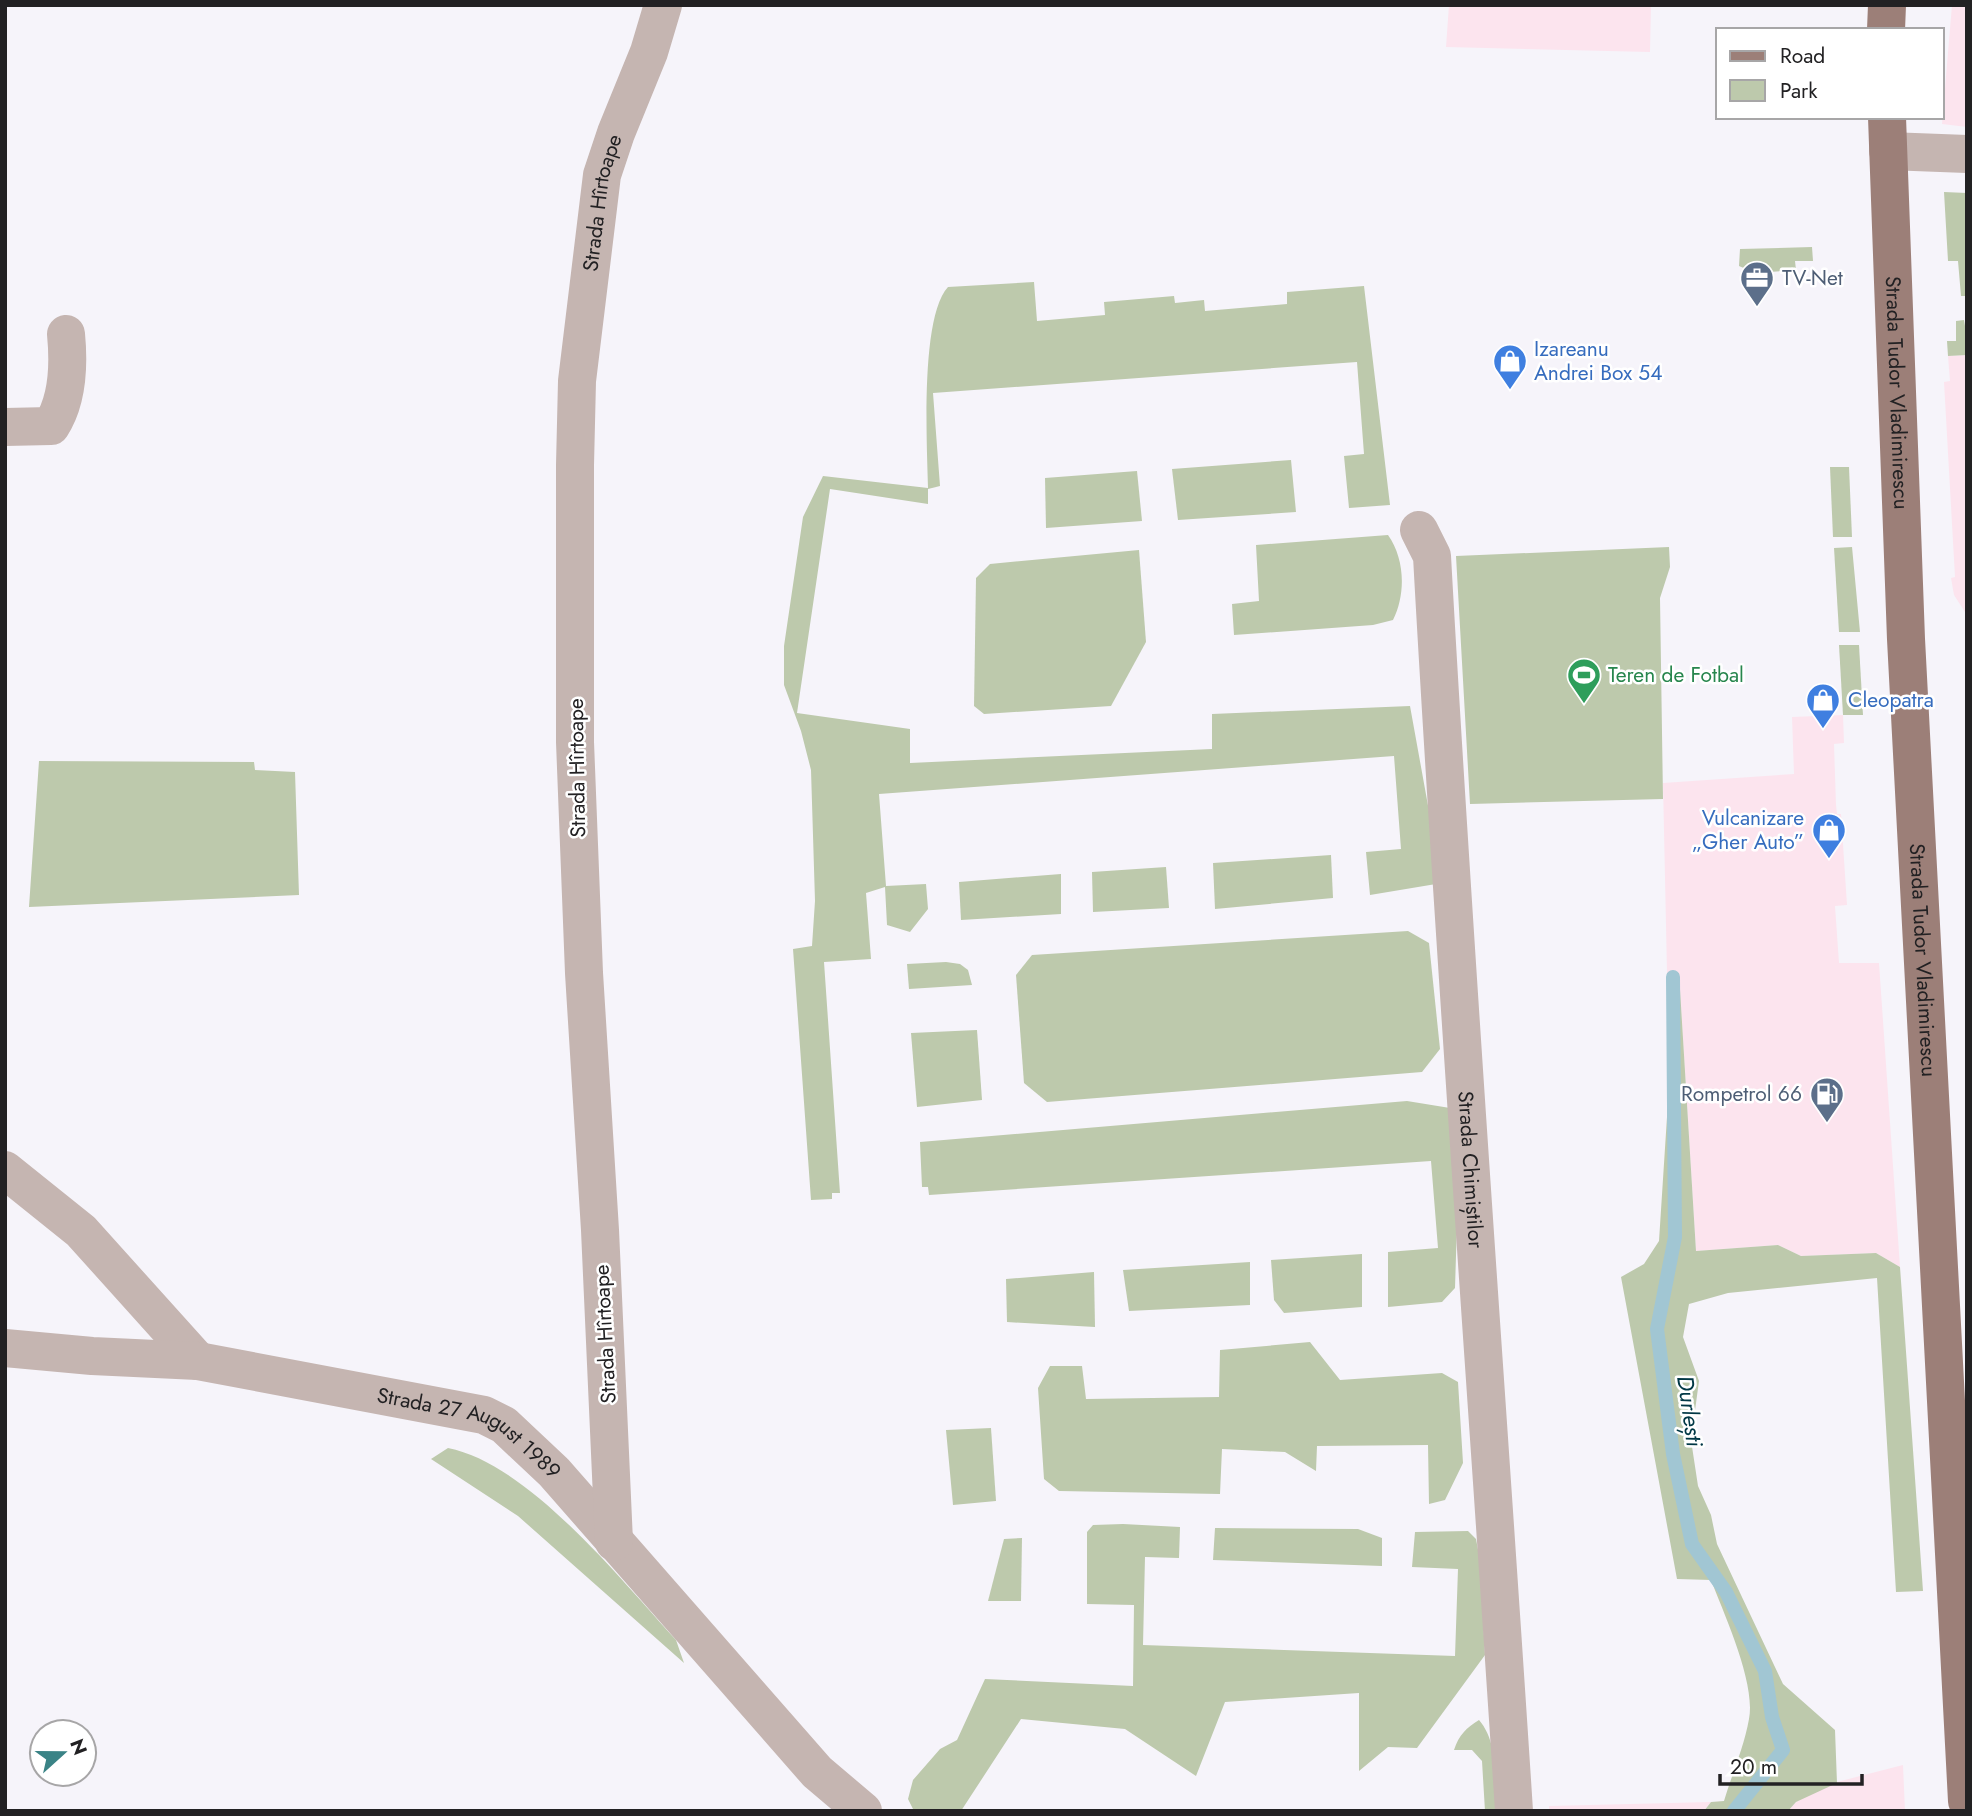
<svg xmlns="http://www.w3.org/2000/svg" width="1972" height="1816" font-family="Jost,sans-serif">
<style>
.commercial{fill:#fce4ee}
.green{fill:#bdc9ac}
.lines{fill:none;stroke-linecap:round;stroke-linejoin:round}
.stream{stroke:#a1c6d3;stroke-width:14}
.street{stroke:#c5b5b1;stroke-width:38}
.primary{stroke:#9c7f78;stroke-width:38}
.labels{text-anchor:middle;stroke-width:5;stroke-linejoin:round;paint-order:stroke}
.street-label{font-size:21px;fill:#222123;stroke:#fff}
.service-label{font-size:21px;fill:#4e5e75;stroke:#fff;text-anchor:start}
.shop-label{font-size:21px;fill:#366cbe;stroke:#fff;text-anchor:start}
.leisure-label{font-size:21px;fill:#27864d;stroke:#fff;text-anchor:start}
.water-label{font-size:23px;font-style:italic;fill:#003745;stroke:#fff}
</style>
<rect width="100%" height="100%" fill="#f6f4fa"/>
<g class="commercial">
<path d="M1449 5H1651L1650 52 1446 47Z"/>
<path d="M1952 5H1967V127L1942 124Z"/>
<path d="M1967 355V615L1954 595 1951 578 1955 577 1944 382 1950 381 1948 356Z"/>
<path d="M1843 715 1844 743 1834 744 1836 805 1837 814H1841L1847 905 1835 906 1839 963H1879L1900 1267 1876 1253 1801 1256 1778 1245 1696 1251 1679 973H1667L1663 783 1794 774 1792 717Z"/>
<path d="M1903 1765 1905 1811H1788L1796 1802 1829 1784Z"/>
<path d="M1711 1802 1704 1811H1549V1806Z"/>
</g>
<g class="green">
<path d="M1944 192 1967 193V296H1961L1958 261H1948Z"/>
<path d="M1812 247 1813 261H1795L1796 270 1755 273 1739 266 1740 249Z"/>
<path d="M1034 282 1037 321 1105 315 1104 302 1174 296 1175 303 1204 300 1205 311 1287 304V292L1364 286 1390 505 1349 508 1344 456 1364 454 1357 362 933 393 940 486 928 489V504L830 489 797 713 910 729V763L1212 749V714L1410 706 1442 883 1370 895 1366 852 1401 849 1394 756 879 794 886 886 926 884 928 909 910 932 887 925 885 887 866 893 871 959 824 962 840 1193H832V1199L811 1200 793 949 812 946 815 901 811 770 801 731 784 685V646L803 517 823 476 928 488C927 445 920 317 948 287Z"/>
<path d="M1964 320 1965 326 1967 327V355L1948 356 1947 341H1956V321Z"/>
<path d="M1291 460 1296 512 1178 520 1172 469Z"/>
<path d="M1830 467H1849L1852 537H1833Z"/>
<path d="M1137 471 1142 521 1046 528 1045 478Z"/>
<path d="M1388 535C1405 559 1406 594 1393 620L1373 625 1234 635 1232 604 1259 601 1256 545Z"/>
<path d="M1669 547 1670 567 1660 598 1663 799 1470 804 1456 556Z"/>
<path d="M1852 547 1860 632H1839L1834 548Z"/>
<path d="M1139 550 1146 642 1111 706 984 714 974 706 976 578 990 564Z"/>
<path d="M1839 645H1859L1863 715H1843Z"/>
<path d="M39 761 254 762 255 770 295 772 299 895 29 907Z"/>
<path d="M1331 855 1333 898 1215 909 1213 863Z"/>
<path d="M1166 867 1169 908 1093 912 1092 872Z"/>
<path d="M1061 874V914L961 920 959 882Z"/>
<path d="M1408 931 1429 943 1440 1049 1422 1072 1047 1102 1024 1083 1016 975 1032 955Z"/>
<path d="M946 962 960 964 968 970 972 985 909 989 907 964Z"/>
<path d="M1667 973H1679L1696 1251 1778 1245 1801 1256 1876 1253 1900 1267 1923 1591 1896 1592 1877 1278 1728 1293 1689 1304 1683 1337 1699 1381 1691 1440 1698 1486 1711 1515 1717 1544 1783 1684 1835 1730 1837 1783 1796 1802 1788 1811H1704L1711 1802 1724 1801C1732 1774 1744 1747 1749 1719 1756 1683 1724 1614 1711 1580L1677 1579 1621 1277 1644 1264 1659 1241 1667 1117Z"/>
<path d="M977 1030 982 1100 917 1107 911 1033Z"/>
<path d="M1407 1101 1450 1108 1459 1159 1455 1288 1442 1302 1388 1307V1252L1438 1248 1431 1161 929 1195 928 1187H922L920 1142Z"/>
<path d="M1362 1254V1307L1284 1313 1274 1300 1271 1260Z"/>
<path d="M1250 1262V1305L1129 1311 1123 1270Z"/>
<path d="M1094 1272 1095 1327 1007 1322 1006 1279Z"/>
<path d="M1310 1342 1340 1380 1442 1373 1458 1382 1463 1463 1445 1500 1429 1504 1428 1445 1317 1446 1316 1471 1285 1452 1222 1449 1220 1494 1059 1491 1044 1479 1038 1388 1050 1366H1082L1086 1399 1219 1397 1220 1350Z"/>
<path d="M991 1428 996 1501 953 1505 946 1430Z"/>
<path d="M448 1448C529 1464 621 1580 676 1640L684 1663 518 1516 431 1459Z"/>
<path d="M1123 1524 1180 1527 1179 1558 1145 1557 1143 1645 1455 1656 1458 1569 1412 1567 1415 1532 1468 1531 1476 1539 1480 1560 1485 1655 1417 1748 1388 1747 1359 1771V1693L1225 1702 1196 1776 1125 1729 1021 1719 961 1811H914L908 1799 913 1780 940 1749 957 1740 985 1679 1133 1686 1134 1605 1087 1604V1532L1093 1525Z"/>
<path d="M1215 1528 1358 1529 1382 1538V1566L1213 1560Z"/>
<path d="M1022 1538 1021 1601H988L1004 1539Z"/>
<path d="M1479 1720C1499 1743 1495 1782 1497 1811H1485L1482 1761 1472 1750H1454C1459 1735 1466 1728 1479 1720Z"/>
</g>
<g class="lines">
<path class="stream" d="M1673 977 1675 1237 1657 1329 1673 1454 1692 1544 1726 1592 1765 1671 1772 1717 1783 1750 1734 1811"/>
<g class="street">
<path d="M1888 151 1967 154"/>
<path d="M5 427 51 426C68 400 69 365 66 334"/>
<path id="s1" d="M1419 530 1432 556C1455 974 1487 1392 1514 1811"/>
<path d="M5 1170 81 1231 198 1361"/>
<path id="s2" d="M5 1348 92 1356 198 1361 484 1415 504 1425 554 1472 817 1772 863 1811"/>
<path id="s3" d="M614 1542 600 1230 584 973 575 742V465L577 381 602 175 616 133 649 52 663 5"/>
</g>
<g class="primary">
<path d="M1886 30 1887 5"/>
<path id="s4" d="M1887 117 1906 639 1967 1801"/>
</g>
</g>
<defs>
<g id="office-pin" transform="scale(1.75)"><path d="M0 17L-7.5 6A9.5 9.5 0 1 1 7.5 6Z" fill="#5c6f8a" stroke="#fff"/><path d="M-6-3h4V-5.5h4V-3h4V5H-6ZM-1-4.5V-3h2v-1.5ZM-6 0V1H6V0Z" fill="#fff"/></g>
<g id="shop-pin" transform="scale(1.75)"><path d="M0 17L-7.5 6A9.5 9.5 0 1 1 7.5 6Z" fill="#3f7fe0" stroke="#fff"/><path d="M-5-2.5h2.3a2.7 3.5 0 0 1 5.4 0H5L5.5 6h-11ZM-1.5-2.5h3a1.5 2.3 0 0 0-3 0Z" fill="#fff"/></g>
<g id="stadium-pin" transform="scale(1.75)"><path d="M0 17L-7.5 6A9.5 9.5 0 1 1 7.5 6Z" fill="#2e9e5b" stroke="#fff"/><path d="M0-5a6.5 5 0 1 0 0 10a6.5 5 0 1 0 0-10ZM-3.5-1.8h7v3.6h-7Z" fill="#fff"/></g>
<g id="fuel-pin" transform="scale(1.75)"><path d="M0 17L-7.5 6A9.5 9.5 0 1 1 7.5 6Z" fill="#5c6f8a" stroke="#fff"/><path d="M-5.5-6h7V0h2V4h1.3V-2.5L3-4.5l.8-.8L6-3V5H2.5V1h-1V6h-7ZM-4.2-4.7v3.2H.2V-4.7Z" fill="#fff"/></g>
</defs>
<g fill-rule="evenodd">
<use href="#office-pin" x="1757" y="278"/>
<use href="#shop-pin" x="1510" y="361"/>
<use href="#stadium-pin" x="1584" y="675"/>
<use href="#shop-pin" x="1823" y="700"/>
<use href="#shop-pin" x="1829" y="830"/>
<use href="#fuel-pin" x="1827" y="1094"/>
</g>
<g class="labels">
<g class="street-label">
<text dy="7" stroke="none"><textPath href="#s3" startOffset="1342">Strada Hîrtoape</textPath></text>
<text dy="7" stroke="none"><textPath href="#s4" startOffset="276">Strada Tudor Vladimirescu</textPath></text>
<text transform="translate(577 768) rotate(-91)" y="7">Strada Hîrtoape</text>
<text dy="7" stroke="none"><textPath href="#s4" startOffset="844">Strada Tudor Vladimirescu</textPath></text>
<text dy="7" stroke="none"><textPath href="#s1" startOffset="644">Strada Chimiștilor</textPath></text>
<text transform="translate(605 1334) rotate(-93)" y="7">Strada Hîrtoape</text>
<text dy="7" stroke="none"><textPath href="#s2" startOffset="478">Strada 27 August 1989</textPath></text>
</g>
<g class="service-label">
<text x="1782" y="285">TV-Net</text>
<text x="1802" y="1101" text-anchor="end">Rompetrol 66</text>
</g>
<g class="shop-label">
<text x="1534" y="356">Izareanu<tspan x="1534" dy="24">Andrei Box 54</tspan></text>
<text x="1848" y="707">Cleopatra</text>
<text x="1804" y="825" text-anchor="end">Vulcanizare<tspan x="1804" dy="24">„Gher Auto”</tspan></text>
</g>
<g class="leisure-label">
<text x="1608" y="682">Teren de Fotbal</text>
</g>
<g class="water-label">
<text transform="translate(1690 1411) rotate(82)" y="8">Durlești</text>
</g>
</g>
<rect width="1972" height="1816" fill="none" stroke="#222123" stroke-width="14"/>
<rect x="1716" y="28" width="228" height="91" fill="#ffffff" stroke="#a7a6a7" stroke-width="2"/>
<rect x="1730" y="51" width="35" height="10" fill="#9c7f78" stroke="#a7a6a7" stroke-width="2"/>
<text x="1780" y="63" font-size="21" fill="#222123">Road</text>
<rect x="1730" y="80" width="35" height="21" fill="#bdc9ac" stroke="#a7a6a7" stroke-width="2"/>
<text x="1780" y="98" font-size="21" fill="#222123">Park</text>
<g transform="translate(63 1753) rotate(69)"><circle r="33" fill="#ffffff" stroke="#a7a6a7" stroke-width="2"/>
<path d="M0-5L12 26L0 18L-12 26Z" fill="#3a8386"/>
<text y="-10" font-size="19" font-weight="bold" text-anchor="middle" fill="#222123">N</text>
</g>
<path d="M1720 1774v10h142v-10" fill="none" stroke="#222123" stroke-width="3.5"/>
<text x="1730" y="1774" font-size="21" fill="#222123" stroke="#ffffff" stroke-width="5" paint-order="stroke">20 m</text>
</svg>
